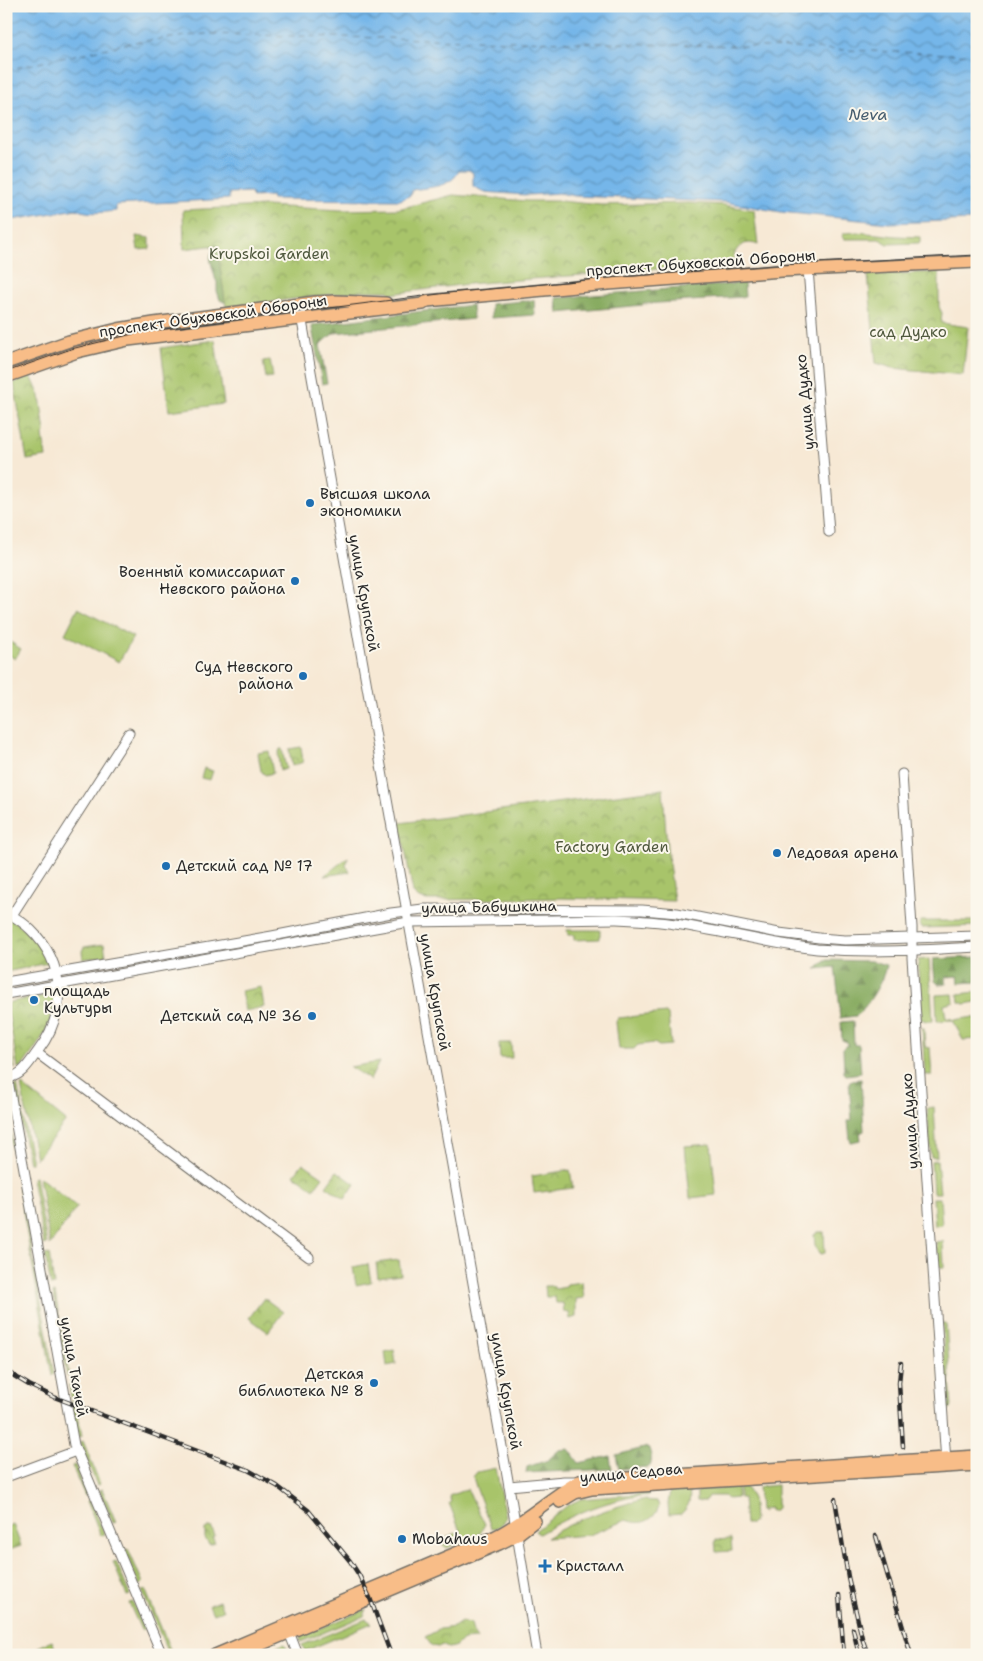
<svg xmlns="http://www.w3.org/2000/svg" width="983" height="1661" font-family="'Shantell Sans',sans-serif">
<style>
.grass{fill:#a8c46b;stroke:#6a784b}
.forest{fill:url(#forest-firs);stroke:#586a45}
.park{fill:url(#park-crowns);stroke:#6a784b}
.water{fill:url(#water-waves);stroke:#50708a}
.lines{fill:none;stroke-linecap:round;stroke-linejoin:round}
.ferry{stroke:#455c6e;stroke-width:1;stroke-dasharray:6 5;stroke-linecap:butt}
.minor-casing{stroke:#726e66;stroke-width:11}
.major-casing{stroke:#726e66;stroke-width:14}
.minor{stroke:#fff;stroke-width:9}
.major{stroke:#f8bd88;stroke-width:11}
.tram{stroke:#2b2b2b;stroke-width:1}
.rail-casing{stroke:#2b2b2b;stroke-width:4.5}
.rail{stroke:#fbf7ec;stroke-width:2.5;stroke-dasharray:8;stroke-linecap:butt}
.poi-dot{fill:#1f6fb2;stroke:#fbf7ec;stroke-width:2}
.labels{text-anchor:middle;stroke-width:4;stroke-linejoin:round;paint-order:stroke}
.park-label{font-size:15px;fill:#50593e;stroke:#fbf7ec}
.street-label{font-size:15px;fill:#2b2b2b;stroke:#fbf7ec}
.poi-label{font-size:15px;fill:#2b2b2b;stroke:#fbf7ec;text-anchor:start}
.water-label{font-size:16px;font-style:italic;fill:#455c6e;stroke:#fbf7ec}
</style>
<defs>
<pattern id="forest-firs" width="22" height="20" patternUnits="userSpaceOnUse" patternTransform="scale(1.25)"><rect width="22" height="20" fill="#86aa5f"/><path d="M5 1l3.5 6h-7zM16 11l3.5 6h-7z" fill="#6e8b4f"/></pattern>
<pattern id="park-crowns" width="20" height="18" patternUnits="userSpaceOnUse" patternTransform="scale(1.25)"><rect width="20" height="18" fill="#a8c46b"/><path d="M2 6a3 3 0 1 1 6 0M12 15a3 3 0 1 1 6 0" fill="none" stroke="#899f58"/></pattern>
<pattern id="water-waves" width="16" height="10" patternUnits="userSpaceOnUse" patternTransform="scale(1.25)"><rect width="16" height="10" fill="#74b6e9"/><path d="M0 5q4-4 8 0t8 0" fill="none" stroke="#5f94bd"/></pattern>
</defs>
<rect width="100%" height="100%" fill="#fbf7ec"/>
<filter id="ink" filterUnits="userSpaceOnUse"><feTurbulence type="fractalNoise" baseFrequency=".02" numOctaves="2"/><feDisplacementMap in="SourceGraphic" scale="10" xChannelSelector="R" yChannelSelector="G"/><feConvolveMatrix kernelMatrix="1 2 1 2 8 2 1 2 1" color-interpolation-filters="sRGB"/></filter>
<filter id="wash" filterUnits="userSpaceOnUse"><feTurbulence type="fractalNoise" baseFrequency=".0096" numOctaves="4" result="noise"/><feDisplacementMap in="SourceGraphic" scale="20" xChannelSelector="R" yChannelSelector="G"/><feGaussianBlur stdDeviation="1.12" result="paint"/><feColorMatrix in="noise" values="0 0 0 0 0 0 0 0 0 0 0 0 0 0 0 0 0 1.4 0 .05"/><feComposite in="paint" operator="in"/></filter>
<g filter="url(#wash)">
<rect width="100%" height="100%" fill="#f7e9d5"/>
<g class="grass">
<path d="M857 232 896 236 920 237V243L888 244 879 239H845L842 237 844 233Z"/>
<path d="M78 608 133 637 119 662 65 634Z"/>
<path d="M920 921H977V926L922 928 920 926Z"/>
<path d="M567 930H600V939L574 940V935H568Z"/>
<path d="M104 944 106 956 83 959 82 951 84 947Z"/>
<path d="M929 959 933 1021H926L921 1019 918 962V960Z"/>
<path d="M977 992 976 1002 965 1004 959 1002 958 994Z"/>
<path d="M953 994 954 1002 944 1005 946 1018 953 1019 954 1020 974 1017V1019H977V1039L963 1040 953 1020 937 1021 936 995Z"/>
<path d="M666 1013 668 1015 671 1045 659 1046 654 1043 638 1045 634 1049H619L616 1022 618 1018Z"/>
<path d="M6 1019 15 1069 11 1066 6 1038Z"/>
<path d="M922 1028H924L925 1047 930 1048 932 1075H925Z"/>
<path d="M17 1084 32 1163H29L15 1088Z"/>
<path d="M22 1085 66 1121 36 1159 21 1086Z"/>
<path d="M6 1107 54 1374 52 1376 6 1115Z"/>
<path d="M934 1107 937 1157H931L927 1108Z"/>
<path d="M711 1144 716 1195 690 1198 685 1146Z"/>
<path d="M937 1160 940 1193H933L931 1161Z"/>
<path d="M35 1177 47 1244 44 1245 32 1178Z"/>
<path d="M39 1177 77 1207 50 1245Z"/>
<path d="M933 1198H940L942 1225 935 1226Z"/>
<path d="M943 1241 944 1268 938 1266 936 1242Z"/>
<path d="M49 1254 54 1285 51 1286 45 1255Z"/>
<path d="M368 1264 371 1282 356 1285 353 1267Z"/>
<path d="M53 1293H55L69 1376H67Z"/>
<path d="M942 1323H946L952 1407 948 1410Z"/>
<path d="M72 1384 82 1436 78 1437 69 1385Z"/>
<path d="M83 1441 100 1484 97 1485 80 1444 79 1442Z"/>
<path d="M75 1465 87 1495 85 1496 72 1466Z"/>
<path d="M496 1468 505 1517C503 1523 499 1529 491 1528L476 1487 473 1477 477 1472Z"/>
<path d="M777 1485V1508L774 1511H770V1508L762 1509 763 1512 760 1510 758 1487Z"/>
<path d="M737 1487V1498L728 1499 724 1496H708L705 1501H697V1493L699 1490Z"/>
<path d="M739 1487H745C754 1495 753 1508 754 1520L751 1524H745L743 1498H739Z"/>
<path d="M102 1489 116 1522 113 1523 99 1490Z"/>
<path d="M467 1489 485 1524 480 1533 477 1535 447 1548 442 1544V1540L460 1531 449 1503 451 1502 449 1496Z"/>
<path d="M689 1490C691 1501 689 1506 681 1514L669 1515 668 1504 670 1491Z"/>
<path d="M649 1493V1495C611 1498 572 1514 539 1534L535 1531 568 1505 581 1499Z"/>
<path d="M90 1500 105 1534 101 1536 87 1501Z"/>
<path d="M641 1500 657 1501 659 1506C654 1521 641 1526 626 1520L589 1535 546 1538C574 1520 609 1508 641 1500Z"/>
<path d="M128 1549 143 1583 139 1585 125 1551Z"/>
<path d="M116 1561 130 1595 127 1596 113 1562Z"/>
<path d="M145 1589 172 1654 169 1655 142 1591Z"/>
<path d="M133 1602 144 1628 141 1630 129 1603Z"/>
<path d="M367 1609 364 1616 301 1642 300 1639 301 1636Z"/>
<path d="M366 1619 372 1623 305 1651 302 1645Z"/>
<path d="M284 1644 287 1648 271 1655H258Z"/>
</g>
<g class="forest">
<path d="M216 229 226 303 220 300 217 291V282C214 278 215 275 213 270 211 262 207 254 216 248L208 245Z"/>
<path d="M744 283 745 297 705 299V300L643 304V305L558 313 556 298Z"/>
<path d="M534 300 535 315 491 318V304Z"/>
<path d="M472 305 473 319 334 333 320 345 327 383 322 384 312 328 313 325Z"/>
<path d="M977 957V982L959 983 958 976 946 977V984H938L935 981 933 959Z"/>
<path d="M825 960 872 961 886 965C884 980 868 1006 856 1016L840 1018 839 1010H840L835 967 816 969Z"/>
<path d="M853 1021 854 1045H859L861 1073 846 1075 844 1073 843 1048 847 1045V1042L842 1040 841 1022Z"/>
<path d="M861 1079 864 1131 860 1133 861 1140 851 1142 850 1140 848 1121 852 1120 849 1082 851 1080Z"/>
<path d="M648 1447C651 1452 653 1462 649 1467L619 1469 616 1455Z"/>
<path d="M569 1449 579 1463 610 1456 612 1469 526 1473 527 1467 548 1460 559 1450Z"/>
</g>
<g class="park">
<path d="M453 195 527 201H560L601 205 689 203 724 205 754 210 758 245C744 239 733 248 733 263L468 284 390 294 389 291H360L226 307 217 245 184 249 183 210 265 206 341 210 398 209Z"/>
<path d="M136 236 150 238V249L138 250Z"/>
<path d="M939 272V307L942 313 941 323 968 327 963 375 893 368 876 363 868 275Z"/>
<path d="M215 340 224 404 169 411 161 348Z"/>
<path d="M270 360 273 377 266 378 263 361Z"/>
<path d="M31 376 40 396 45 433 43 435 46 457 27 460 14 383Z"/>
<path d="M6 639 21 649 15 659 6 653Z"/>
<path d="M301 747 303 762 292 766 289 749Z"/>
<path d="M280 749H282L286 769 280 771 278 755Z"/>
<path d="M269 751 273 773 265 775 261 771 258 753Z"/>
<path d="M204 768 213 771 210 780 201 778Z"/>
<path d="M663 789 667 848 674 901 562 898 427 900 419 898 413 893 400 823Z"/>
<path d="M348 857 346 865 350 872 324 876Z"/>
<path d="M6 916C21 926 45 944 48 963L6 972Z"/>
<path d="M261 987 264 1007 245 1011 241 991Z"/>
<path d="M55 994C54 1026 39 1042 22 1067L18 1068 7 1006 10 1002Z"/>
<path d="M499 1043H511L512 1058H500Z"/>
<path d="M379 1062 370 1080 350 1067Z"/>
<path d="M973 1128H977V1146H971L970 1134H973Z"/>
<path d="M303 1163 323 1177 314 1189 294 1175Z"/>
<path d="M570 1170 573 1188 534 1193 532 1176Z"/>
<path d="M337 1171 355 1184 345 1199 326 1186Z"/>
<path d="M818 1232H824L825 1253 820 1254 815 1245 814 1235Z"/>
<path d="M399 1260 401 1275 378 1278 376 1263Z"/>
<path d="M582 1282 584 1298 576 1299V1317L570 1319 569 1313 564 1312 563 1303H556L555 1297H546L545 1286H553L555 1289 566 1287 567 1284Z"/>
<path d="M264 1298 283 1312 268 1332 249 1318Z"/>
<path d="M394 1350 396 1364 387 1366 385 1352Z"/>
<path d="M13 1524 21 1546 6 1551V1527Z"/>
<path d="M211 1527 215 1536 213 1538 215 1543 209 1545 205 1538V1530Z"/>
<path d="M731 1539 732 1551 716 1552 715 1540Z"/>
<path d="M219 1601 223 1610 213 1614 209 1605Z"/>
<path d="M461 1622 471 1623 473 1632 477 1639 463 1640 454 1647 448 1648 442 1645 438 1647 432 1646 425 1637 440 1629 454 1627Z"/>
<path d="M52 1641 57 1653 52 1655H41L38 1647Z"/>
</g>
<path class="water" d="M6 6H977V220L889 223 781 212 725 202 575 196 559 193 527 195 484 192 473 186V173L469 170H459C452 188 428 187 412 190L411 195 400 200 272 199 271 196 252 197 251 192 229 193V199L116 205V211C103 212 89 215 76 209L6 221Z"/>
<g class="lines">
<path class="ferry" d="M6 70 135 42 205 34 739 46 977 55"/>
</g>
</g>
<g filter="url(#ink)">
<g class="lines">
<g class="minor-casing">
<g id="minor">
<path d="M808 269 829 532"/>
<path d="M299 304 509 1486 537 1655"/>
<path d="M902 774 912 927V958L946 1462"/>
<path d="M6 912C15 917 24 923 31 930 66 964 67 1013 38 1051 29 1063 23 1075 8 1078"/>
<path d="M12 915 129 733"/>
<path d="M6 982 272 936 391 913 423 909 642 910 677 913 779 933 819 938 845 940 977 936"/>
<path d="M6 994 409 922 615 919C635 920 656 921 675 924 723 931 770 944 817 949 870 953 924 950 977 947"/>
<path d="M37 1053 309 1257"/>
<path d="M6 1070 74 1445 162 1655"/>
<path d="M6 1477 76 1451"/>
<path d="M509 1486 564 1481H578"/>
<path d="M287 1627 298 1655"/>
</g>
</g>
<g class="major-casing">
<g id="major">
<path d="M6 363 69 341 118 329 154 323 315 302 336 301 386 303"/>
<path d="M6 377 77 352 128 340 423 304 427 301 608 284 782 271 977 262"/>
<path d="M560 1502 575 1493 592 1489 977 1465"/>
<path d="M215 1655 496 1536C526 1521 549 1498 579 1481L977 1456"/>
<path d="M236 1655 499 1544 517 1535 535 1521"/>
</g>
</g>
<use href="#minor" class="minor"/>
<use href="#major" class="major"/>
<path class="tram" d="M6 372 71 349 141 332 447 293 608 278 774 265 977 255"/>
<g class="rail-casing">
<g id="rail">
<path d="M901 1363 899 1383 903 1447"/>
<path d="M6 1371 29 1385 54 1397 248 1470 277 1486 308 1510 350 1561 359 1575 370 1598 391 1655"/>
<path d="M835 1499 848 1577 862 1638 868 1655"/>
<path d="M876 1536 911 1655"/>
<path d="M839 1595 844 1655"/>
<path d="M853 1629 859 1655"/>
</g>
</g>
<use href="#rail" class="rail"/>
</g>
</g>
<g class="poi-dot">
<circle cx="310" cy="503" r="5"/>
<circle cx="295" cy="581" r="5"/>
<circle cx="303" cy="676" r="5"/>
<circle cx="777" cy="853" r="5"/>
<circle cx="166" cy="866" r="5"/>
<circle cx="34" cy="1000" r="5"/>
<circle cx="312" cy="1016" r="5"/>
<circle cx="374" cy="1383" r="5"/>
<circle cx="402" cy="1539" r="5"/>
<path d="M542.5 1558.5h5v5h5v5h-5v5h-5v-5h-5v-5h5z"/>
</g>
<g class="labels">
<g class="park-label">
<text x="269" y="259">Krupskoi Garden</text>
<text x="908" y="337">сад Дудко</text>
<text x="612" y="852">Factory Garden</text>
</g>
<g class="street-label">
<text transform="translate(701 263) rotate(-4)" y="5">проспект Обуховской Обороны</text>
<text transform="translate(213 316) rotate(-8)" y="5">проспект Обуховской Обороны</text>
<text transform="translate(805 402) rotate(-95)" y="5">улица Дудко</text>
<text transform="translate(364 593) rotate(80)" y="5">улица Крупской</text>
<text transform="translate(489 907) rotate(-1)" y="5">улица Бабушкина</text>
<text transform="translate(435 992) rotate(80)" y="5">улица Крупской</text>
<text transform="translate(910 1121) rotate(-94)" y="5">улица Дудко</text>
<text transform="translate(74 1367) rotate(80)" y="5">улица Ткачей</text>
<text transform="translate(506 1391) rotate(80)" y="5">улица Крупской</text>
<text transform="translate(631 1473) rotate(-5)" y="5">улица Седова</text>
</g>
<g class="poi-label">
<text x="320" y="499">Высшая школа<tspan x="320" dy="17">экономики</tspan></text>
<text x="285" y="577" text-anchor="end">Военный комиссариат<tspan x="285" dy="17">Невского района</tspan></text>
<text x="293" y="672" text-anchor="end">Суд Невского<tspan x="293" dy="17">района</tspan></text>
<text x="787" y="858">Ледовая арена</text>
<text x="176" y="871">Детский сад № 17</text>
<text x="44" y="996">площадь<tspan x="44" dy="17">Культуры</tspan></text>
<text x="302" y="1021" text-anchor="end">Детский сад № 36</text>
<text x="364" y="1379" text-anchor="end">Детская<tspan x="364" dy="17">библиотека № 8</tspan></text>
<text x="412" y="1544">Mobahaus</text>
<text x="556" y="1571">Кристалл</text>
</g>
<g class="water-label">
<text x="868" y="120">Neva</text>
</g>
</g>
<rect width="983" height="1661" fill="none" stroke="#fbf7ec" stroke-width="25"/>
</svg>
